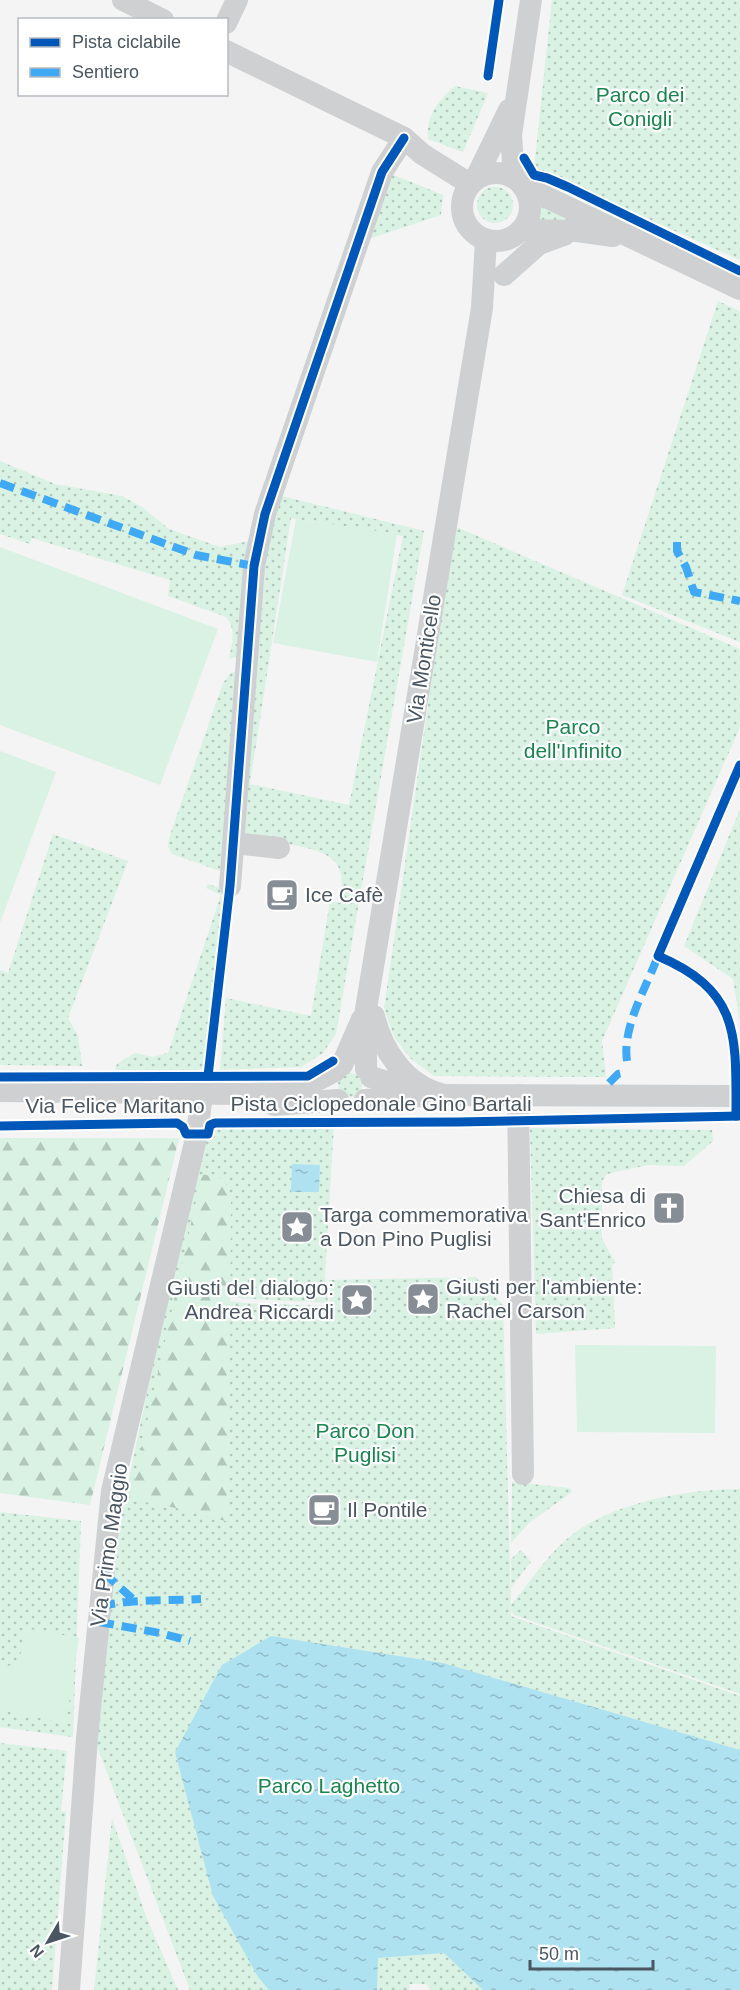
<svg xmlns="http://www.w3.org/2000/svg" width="740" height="1990" font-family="Helvetica,sans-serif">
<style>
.green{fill:url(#green-dots);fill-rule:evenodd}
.forest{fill:url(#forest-firs)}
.pitch{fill:#d9f2e3}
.water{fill:url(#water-ripples)}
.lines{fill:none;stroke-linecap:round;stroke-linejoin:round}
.minor{stroke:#ced0d2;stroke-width:22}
.quiet{stroke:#3fa9f5;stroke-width:8;stroke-dasharray:15 8;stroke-linecap:butt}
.cycleway-casing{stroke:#fff;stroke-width:13}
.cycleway{stroke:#0057b8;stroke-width:9}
.labels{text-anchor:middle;stroke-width:4.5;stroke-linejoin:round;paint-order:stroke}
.park-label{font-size:21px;fill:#17864f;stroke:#fff}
.street-label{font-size:21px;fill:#4a5661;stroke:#fff}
.poi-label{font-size:21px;fill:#4a5661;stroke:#fff;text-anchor:start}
</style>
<defs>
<pattern id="green-dots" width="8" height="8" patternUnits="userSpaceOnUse" patternTransform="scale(1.5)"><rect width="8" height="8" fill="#d9f2e3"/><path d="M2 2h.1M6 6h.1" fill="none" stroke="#b2c7bb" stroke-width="1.8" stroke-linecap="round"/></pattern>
<pattern id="forest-firs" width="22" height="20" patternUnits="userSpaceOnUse" patternTransform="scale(1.5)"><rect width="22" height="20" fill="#d9f2e3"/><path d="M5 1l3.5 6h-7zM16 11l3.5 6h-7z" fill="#b2c7bb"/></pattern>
<pattern id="water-ripples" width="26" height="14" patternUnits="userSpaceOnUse" patternTransform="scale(1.5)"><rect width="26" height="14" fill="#aee2f0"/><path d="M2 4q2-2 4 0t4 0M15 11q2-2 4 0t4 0" fill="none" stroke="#90bac6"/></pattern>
</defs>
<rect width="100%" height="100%" fill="#f4f4f4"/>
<g class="green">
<path d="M552 0H740V260L534 168Z"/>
<path d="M455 86 488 93 463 152 428 139C426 115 437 102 455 86Z"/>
<path d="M394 175 443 195 441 215 366 240 387 180Z"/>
<circle cx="495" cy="205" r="18"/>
<path d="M535 200 591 224 534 220Z"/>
<path d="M718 301 740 311V642L622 595Z"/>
<path d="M0 461 55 484 122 496 142 507 169 529 220 547 249 541 244 655 229 659C232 643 237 631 226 617L168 596 170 580 32 538 30 544 0 534Z"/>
<path d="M282 496 424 531 336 1034 323 1053 301 1067 220 1070 226 998 311 1016 330 901 340 903C341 890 344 878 338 866 326 843 261 842 237 839L258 572ZM291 518 403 536 349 805 250 784Z"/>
<path d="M454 526 740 649V727L602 1041 606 1077 434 1076 410 1058 394 1037 384 1008Z"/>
<path d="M241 670 225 870 220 871 172 854 168 847 169 838 223 683 231 673Z"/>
<path d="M740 809V1022L733 979 684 946Z"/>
<path d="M53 834 128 861 68 1018 78 1036 82 1066 0 1065V970L8 973Z"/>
<path d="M208 884 226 890 203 1070H115L117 1064 135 1053 152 1057 168 1053 221 895 206 888Z"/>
<circle cx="350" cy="1085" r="12"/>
<path d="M334 1125 325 1276 328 1303 240 1298 168 1289 203 1146 216 1127Z"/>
<path d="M530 1128 712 1130 713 1141 684 1166 648 1165 607 1174 602 1181V1239L615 1262 612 1265 615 1328 536 1334Z"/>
<path d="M476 1277 503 1305 511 1605C529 1583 546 1557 567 1539 608 1503 687 1489 740 1489V1694L514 1615 511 1610V1616L740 1696V1990H431L427 1984H410L409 1990H190L95 1741 121 1517 168 1293 243 1303 330 1306 329 1280Z"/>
<path d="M512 1482 570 1488 572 1492 529 1523 511 1543Z"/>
<path d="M0 1512 81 1521 73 1737 0 1727Z"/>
<path d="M521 1550 531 1562 511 1587V1559Z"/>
<path d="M0 1743 67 1751 61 1811 66 1812 52 1990H0Z"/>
<path d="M112 1818 147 1919 178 1990H94Z"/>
</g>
<g class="forest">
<path d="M0 1138H179L90 1505 0 1493Z"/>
<path d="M202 1174 223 1179 231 1194 229 1522 181 1509 130 1499Z"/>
</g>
<g class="pitch">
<path d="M296 519 397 534 377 662 273 643Z"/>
<path d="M0 547 218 629 160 785 0 725Z"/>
<path d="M0 751 56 772 0 923Z"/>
<path d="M575 1345 716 1346 715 1433 577 1432Z"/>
<path d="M24 1628 79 1638 66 1723 0 1710V1665L19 1666Z"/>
</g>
<g class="water">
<path d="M292 1164 320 1165 319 1192H291Z"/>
<path d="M271 1636 443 1663 740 1750V1990H483L444 1953 378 1958 377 1990H269L258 1977 213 1896 175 1752 222 1665Z"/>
</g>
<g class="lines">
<g class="minor">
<path d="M123 0 163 20"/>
<path d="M226 23 237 0"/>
<path d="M226 51 404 138 422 154 470 184"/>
<circle cx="496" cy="207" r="34"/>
<path d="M514 177 511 135 531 0"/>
<path d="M476 178 509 110"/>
<path d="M523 186 740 289"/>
<path d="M521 230 577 231 613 236"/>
<path d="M504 275 539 244 564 235"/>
<path d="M234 843 279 848"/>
<path d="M230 886 254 566 265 514 382 172 404 138"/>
<path d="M374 1016C382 1050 405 1085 441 1094"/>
<path d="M342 1065 362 1019"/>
<path d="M366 1069V1009L482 308 486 240"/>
<path d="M371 1077 417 1091"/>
<path d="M0 1091 239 1094 283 1092 304 1087 335 1071"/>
<path d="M518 1095 523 1474"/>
<path d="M365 1100 436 1095 740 1096"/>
<path d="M274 1105 338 1100"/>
<path d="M69 1990 87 1738 112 1491 197 1134 202 1094"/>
</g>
<g class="quiet">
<path d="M0 483 196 555 254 566"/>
<path d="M677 542V551L686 567 694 592 740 601"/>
<path d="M627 1061C622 1027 646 988 658 956"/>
<path d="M609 1083 618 1074 627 1072"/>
<path d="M104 1573 134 1600"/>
<path d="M100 1606C135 1599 166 1601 201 1599"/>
<path d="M99 1622 160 1633 190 1641"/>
</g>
<g class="cycleway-casing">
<g id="cycleway">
<path d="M488 76 499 0"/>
<path d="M524 158 534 175 547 178 568 187 740 271"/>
<path d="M208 1076 230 886 254 566 265 514 382 172 404 138"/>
<path d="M0 1077 308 1076 333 1061"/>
<path d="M736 1116C736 1034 740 991 658 956L740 765"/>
<path d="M0 1126 177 1123 183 1127 186 1134H208L210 1125 215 1123 458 1122 740 1116"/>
</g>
</g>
<use href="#cycleway" class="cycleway"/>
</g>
<defs>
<g id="cafe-square" transform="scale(1.725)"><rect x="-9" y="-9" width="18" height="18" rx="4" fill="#868d94" stroke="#fff"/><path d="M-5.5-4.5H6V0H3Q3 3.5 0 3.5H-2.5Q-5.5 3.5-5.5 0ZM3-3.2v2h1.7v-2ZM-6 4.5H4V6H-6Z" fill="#fff"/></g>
<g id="church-square" transform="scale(1.725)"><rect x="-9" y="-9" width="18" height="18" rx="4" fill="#868d94" stroke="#fff"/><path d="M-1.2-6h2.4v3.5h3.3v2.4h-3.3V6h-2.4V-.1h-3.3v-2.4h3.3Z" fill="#fff"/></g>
<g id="sight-square" transform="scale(1.725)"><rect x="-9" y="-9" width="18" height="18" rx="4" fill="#868d94" stroke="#fff"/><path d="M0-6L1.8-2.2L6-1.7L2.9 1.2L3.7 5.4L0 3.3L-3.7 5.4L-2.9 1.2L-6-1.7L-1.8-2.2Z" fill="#fff"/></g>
</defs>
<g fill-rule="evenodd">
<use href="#cafe-square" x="282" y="895"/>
<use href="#church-square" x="669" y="1208"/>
<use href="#sight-square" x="297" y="1227"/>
<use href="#sight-square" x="423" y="1299"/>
<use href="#sight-square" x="357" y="1300"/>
<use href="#cafe-square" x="324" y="1510"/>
</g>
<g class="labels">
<g class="park-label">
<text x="640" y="102">Parco dei<tspan x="640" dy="24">Conigli</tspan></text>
<text x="573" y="734">Parco<tspan x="573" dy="24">dell'Infinito</tspan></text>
<text x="365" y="1438">Parco Don<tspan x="365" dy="24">Puglisi</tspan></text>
<text x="329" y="1793">Parco Laghetto</text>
</g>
<g class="street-label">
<text transform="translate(424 659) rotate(-81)" y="7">Via Monticello</text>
<text x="381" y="1111">Pista Ciclopedonale Gino Bartali</text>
<text x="115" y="1113">Via Felice Maritano</text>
<text transform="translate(109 1545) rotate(-82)" y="7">Via Primo Maggio</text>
</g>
<g class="poi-label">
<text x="305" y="902">Ice Cafè</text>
<text x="646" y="1203" text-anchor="end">Chiesa di<tspan x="646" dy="24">Sant'Enrico</tspan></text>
<text x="320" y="1222">Targa commemorativa<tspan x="320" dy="24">a Don Pino Puglisi</tspan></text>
<text x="446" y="1294">Giusti per l'ambiente:<tspan x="446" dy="24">Rachel Carson</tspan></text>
<text x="334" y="1295" text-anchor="end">Giusti del dialogo:<tspan x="334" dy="24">Andrea Riccardi</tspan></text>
<text x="347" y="1517">Il Pontile</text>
</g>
</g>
<rect x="18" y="18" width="210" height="78" fill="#ffffff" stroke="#b7bbc0" stroke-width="1.5"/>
<rect x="30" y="38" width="30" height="9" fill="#0057b8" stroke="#b7bbc0" stroke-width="1.5"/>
<text x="72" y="48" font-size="18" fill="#4a5661">Pista ciclabile</text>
<rect x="30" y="68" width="30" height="9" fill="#3fa9f5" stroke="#b7bbc0" stroke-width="1.5"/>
<text x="72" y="78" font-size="18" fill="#4a5661">Sentiero</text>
<g transform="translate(48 1942) rotate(231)" stroke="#ffffff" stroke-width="4.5" paint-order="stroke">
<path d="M0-4.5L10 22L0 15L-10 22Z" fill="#4a5661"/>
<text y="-9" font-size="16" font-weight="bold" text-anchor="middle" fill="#4a5661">N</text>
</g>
<path d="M530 1960v9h123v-9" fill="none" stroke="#4a5661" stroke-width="3"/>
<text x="539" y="1960" font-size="18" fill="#4a5661" stroke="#ffffff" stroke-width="4.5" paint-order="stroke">50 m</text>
</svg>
